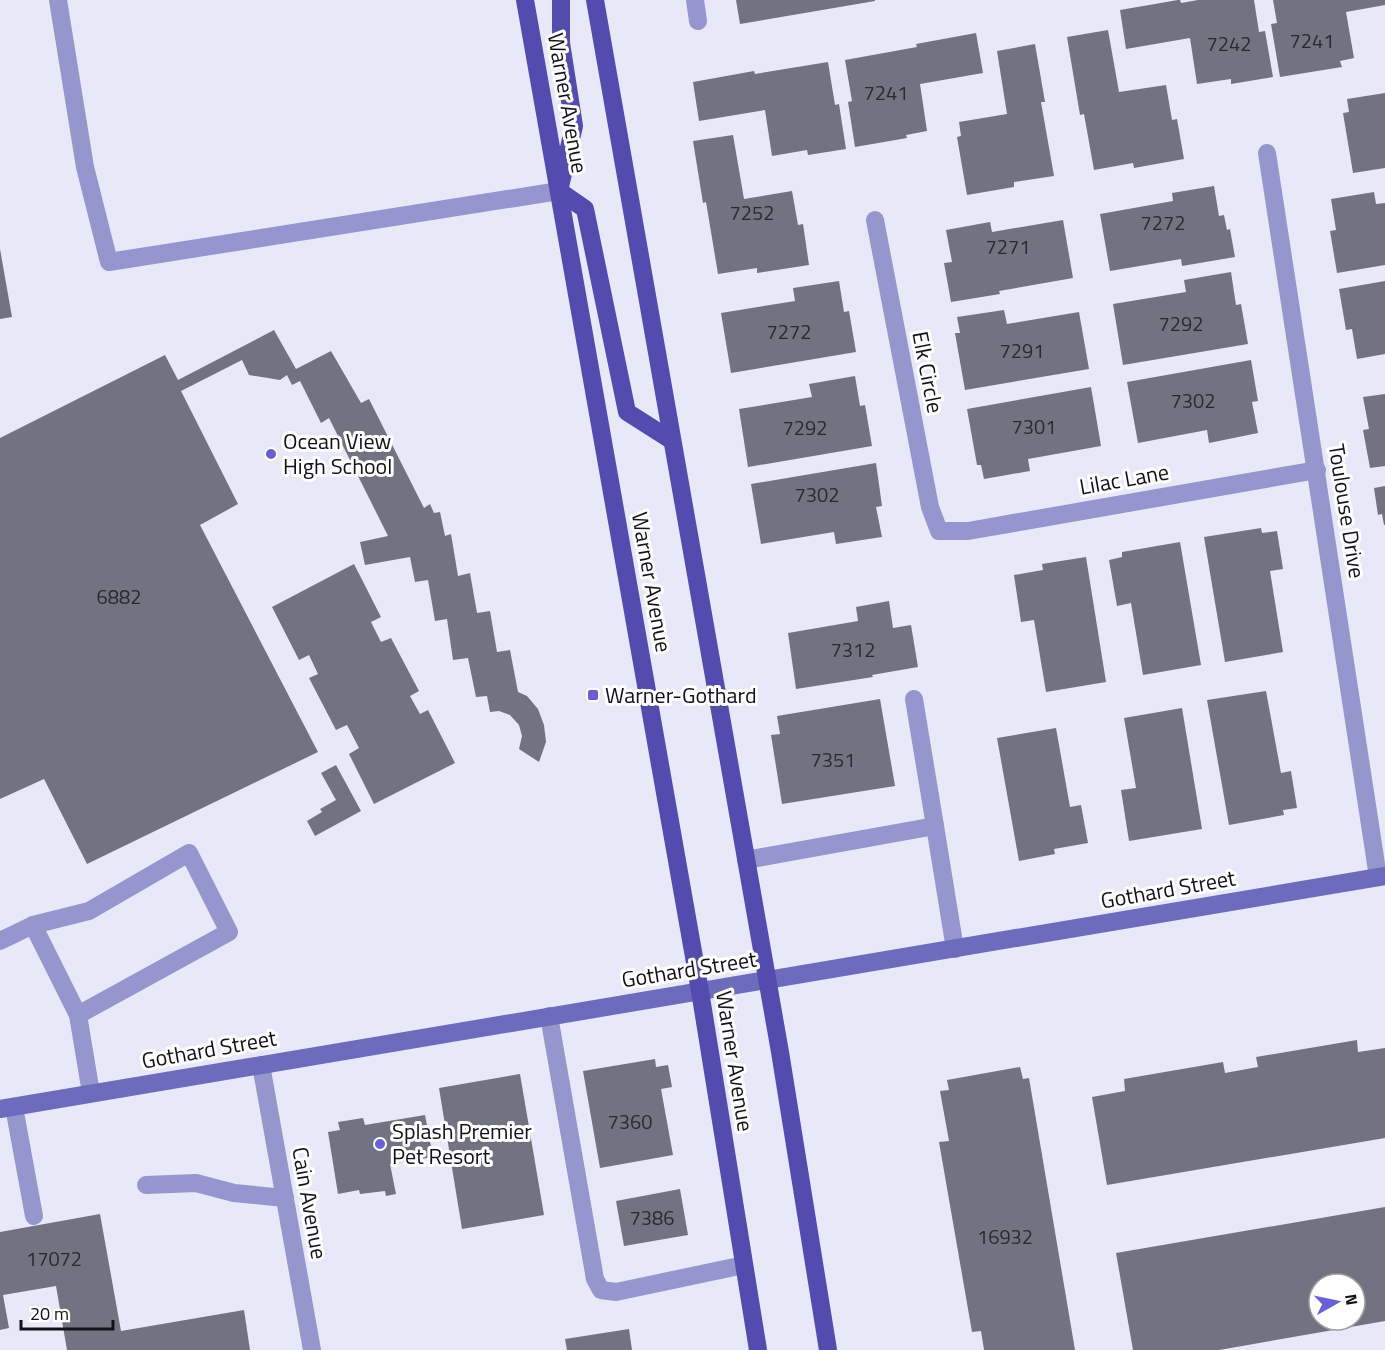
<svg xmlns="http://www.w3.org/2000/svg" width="1385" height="1350" font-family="'Titillium Web',sans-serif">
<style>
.building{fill:#727380;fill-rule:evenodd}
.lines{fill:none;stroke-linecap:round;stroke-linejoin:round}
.lane{stroke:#9496cd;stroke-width:18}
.street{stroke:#9496cd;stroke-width:18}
.secondary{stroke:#6d6cbc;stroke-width:18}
.primary{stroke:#534bae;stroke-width:18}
.poi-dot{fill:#695fd9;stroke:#fff;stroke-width:2}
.labels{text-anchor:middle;stroke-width:6;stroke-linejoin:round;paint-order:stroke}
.number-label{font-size:20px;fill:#292a31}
.street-label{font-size:22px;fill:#111217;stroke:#fff}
.poi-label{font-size:22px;fill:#111217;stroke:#fff;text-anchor:start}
</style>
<rect width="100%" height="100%" fill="#e7e9f8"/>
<g class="building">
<path d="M736 0H875V1L740 24Z"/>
<path d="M1178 0H1180L1181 3 1198 0H1254L1259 32 1265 31 1273 77 1231 84V79L1197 84 1190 38 1126 49 1120 10Z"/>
<path d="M1273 0H1385V5L1346 12 1354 58 1340 61 1342 67 1280 77 1271 24 1277 23Z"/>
<path d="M1108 30 1119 92 1166 85 1172 120 1177 119 1184 159 1134 168 1133 163 1094 170 1084 114 1080 115 1067 37Z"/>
<path d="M976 33 983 73 920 84 927 131 906 135 907 138 855 147 848 102 852 101 845 60 917 47 916 44Z"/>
<path d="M1035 44 1045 102H1041L1054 176 1014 182V187L967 195 957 137 961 136 959 122 1007 114 997 51Z"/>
<path d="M828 62 835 105 839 104 846 149 808 155 807 150 772 156 765 110 699 121 693 82 754 71 755 74Z"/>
<path d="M1385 93V168L1353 173 1343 113 1349 112 1347 99Z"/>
<path d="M733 135 744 199 792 191 798 225 803 224 809 265 757 273V268L718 274 706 202 703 203 693 141Z"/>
<path d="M1214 186 1219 216 1224 215 1227 230 1230 229 1235 257 1182 266 1181 259 1110 271 1100 214 1173 201 1172 193Z"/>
<path d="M1374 192 1376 204 1385 203V265L1337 273 1330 231 1336 230 1331 199Z"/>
<path d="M1063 220 1073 278 999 291 1000 294 951 302 944 263 952 262 946 230 990 222 992 232Z"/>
<path d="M0 249 12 317 0 319Z"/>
<path d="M1231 272 1236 305 1241 304 1248 344 1123 365 1113 304 1186 292 1184 280Z"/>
<path d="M839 281 844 312 849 311 856 352 731 373 721 313 795 301 793 288Z"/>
<path d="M1385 281V354L1357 359 1352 329 1346 330 1339 289Z"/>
<path d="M1004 310 1007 324 1079 312 1089 369 965 390 955 333H960L957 317Z"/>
<path d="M274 330 296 369 331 351 361 403 369 399 424 508 430 504 434 513 440 512 445 536 451 534 458 576 470 573 477 613 490 611 497 652 510 650 518 692 527 696 538 709 544 725 546 742 539 762 519 749 522 736 519 725 510 715 499 711 490 712 487 696 476 697 468 658 453 660 447 619 435 621 428 580 415 582 410 557 365 565 360 542 388 536 329 418 321 423 300 381 292 385 287 375 280 380 249 375 242 360 181 391 238 504 200 525 318 752 87 864 44 779 0 799V438L165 355 178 380Z"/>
<path d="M1251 360 1258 401 1252 402 1258 433 1209 443 1207 430 1138 443 1127 382Z"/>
<path d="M855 376 860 406 865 405 872 446 748 467 739 409 812 397 809 384Z"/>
<path d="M1091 387 1101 446 1028 459 1030 471 984 479 981 465H977L967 409Z"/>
<path d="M1385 394V466L1370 468 1363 430 1369 429 1363 397Z"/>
<path d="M876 463 882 506 876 507 882 537 836 544 834 532 761 544 751 484Z"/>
<path d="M1385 486V525H1384L1382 514 1378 515 1374 488Z"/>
<path d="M1261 528 1262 533 1277 531 1283 569 1270 571 1283 652 1225 662 1204 537Z"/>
<path d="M1180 542 1201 665 1143 675 1131 603 1117 606 1109 560 1122 557V552Z"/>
<path d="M1086 557 1106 682 1046 692 1034 620 1021 622 1014 575 1043 570 1042 564Z"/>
<path d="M354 564 381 617 371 622 381 642 391 638 419 691 410 696 420 714 428 710 455 763 374 804 349 754 359 748 347 725 336 730 309 678 318 674 309 655 299 660 272 607Z"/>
<path d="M889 601 893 628 911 625 918 667 872 675 873 677 796 689 788 633 858 621 856 607Z"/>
<path d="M1266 691 1281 773 1291 771 1297 808 1283 810 1284 815 1229 825 1207 700Z"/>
<path d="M880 699 895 786 782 804 771 735 780 734 777 716Z"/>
<path d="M1182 708 1202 829 1129 841 1121 790 1136 788 1124 718Z"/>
<path d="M1056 728 1070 807 1081 805 1088 843 1054 849 1055 854 1019 861 997 738Z"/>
<path d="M336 765 361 811 315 836 307 821 322 812 320 809 336 800 321 773Z"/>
<path d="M1357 1040 1358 1052 1385 1048V1138L1107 1185 1092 1097 1125 1091 1124 1079 1223 1062 1225 1073 1258 1067 1256 1057Z"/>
<path d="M655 1059 656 1067 668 1065 672 1087 661 1089 673 1155 600 1168 583 1071Z"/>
<path d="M1020 1067 1023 1079 1029 1078 1075 1350H984L981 1331 972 1332 939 1142 949 1141 940 1091 949 1090 947 1080Z"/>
<path d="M520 1074 544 1215 462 1229 439 1088Z"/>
<path d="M425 1115 433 1157 390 1164 396 1194 386 1196 385 1191 360 1194 359 1190 338 1194 328 1132 340 1130 338 1122 363 1118 365 1125Z"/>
<path d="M680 1189 688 1235 624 1246 616 1201Z"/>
<path d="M1385 1207V1321L1219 1350H1133L1116 1253ZM1319 1284H1355V1320H1319Z"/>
<path d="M100 1214 121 1331 244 1310 250 1350H67L56 1286 3 1295 9 1328 0 1330V1232Z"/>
<path d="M629 1329 632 1350H567L565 1339Z"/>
</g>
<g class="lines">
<g class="lane">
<path d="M58 0 85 167 109 262 559 191"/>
<path d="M695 0 698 21"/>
<path d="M914 699 935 826"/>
<path d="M746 860 935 826 955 949"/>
<path d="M33 925 89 911 189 853 229 932 78 1015"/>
<path d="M0 941 33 925 78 1015 91 1093"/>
<path d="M549 1016 595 1279 601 1290 616 1292 744 1265"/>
<path d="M14 1107 34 1216"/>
<path d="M146 1185 196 1183 234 1193 285 1198"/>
</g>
<g class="street">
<path d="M1267 153 1378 877"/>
<path d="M875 220 930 507 939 531H968L1317 470"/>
<path d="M261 1065 312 1350"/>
</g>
<path class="secondary" d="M0 1109 1385 876"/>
<g class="primary">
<path d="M525 0 700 991 758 1350"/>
<path d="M561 0V43L574 126 559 191 585 209 627 412 671 440"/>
<path d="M595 0 780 1052 828 1350"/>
</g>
</g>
<g class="poi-dot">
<circle cx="271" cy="454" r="6"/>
<rect x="587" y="689" width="12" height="12" rx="3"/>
<circle cx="380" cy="1144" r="6"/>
</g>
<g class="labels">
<g class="number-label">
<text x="1312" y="48">7241</text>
<text x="1229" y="51">7242</text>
<text x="886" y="100">7241</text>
<text x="752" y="220">7252</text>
<text x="1163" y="230">7272</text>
<text x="1008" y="254">7271</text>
<text x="1181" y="331">7292</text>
<text x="789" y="339">7272</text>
<text x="1022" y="358">7291</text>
<text x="1193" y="408">7302</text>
<text x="1034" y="434">7301</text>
<text x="805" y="435">7292</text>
<text x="817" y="502">7302</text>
<text x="119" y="604">6882</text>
<text x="853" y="657">7312</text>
<text x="833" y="767">7351</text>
<text x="630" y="1129">7360</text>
<text x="652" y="1225">7386</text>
<text x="1005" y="1244">16932</text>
<text x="54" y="1266">17072</text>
</g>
<g class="street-label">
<text transform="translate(568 103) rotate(80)" y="8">Warner Avenue</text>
<text transform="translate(928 372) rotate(79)" y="8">Elk Circle</text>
<text transform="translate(1124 479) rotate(-10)" y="8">Lilac Lane</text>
<text transform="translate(1347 511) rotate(81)" y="8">Toulouse Drive</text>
<text transform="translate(652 582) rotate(80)" y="8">Warner Avenue</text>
<text transform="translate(1168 889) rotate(-10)" y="8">Gothard Street</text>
<text transform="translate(689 969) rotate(-9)" y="8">Gothard Street</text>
<text transform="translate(209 1049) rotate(-10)" y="8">Gothard Street</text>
<text transform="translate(735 1061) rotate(81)" y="8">Warner Avenue</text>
<text transform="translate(310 1203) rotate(80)" y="8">Cain Avenue</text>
</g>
<g class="poi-label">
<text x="283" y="449">Ocean View<tspan x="283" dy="25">High School</tspan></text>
<text x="605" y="703">Warner-Gothard</text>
<text x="392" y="1139">Splash Premier<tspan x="392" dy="25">Pet Resort</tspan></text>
</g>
</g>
<g transform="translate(1337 1302) rotate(81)"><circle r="28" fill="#ffffff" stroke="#a0a0a2" stroke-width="1.5"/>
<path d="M0-4.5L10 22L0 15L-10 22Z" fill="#695fd9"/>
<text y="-9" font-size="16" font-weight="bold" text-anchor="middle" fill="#111217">N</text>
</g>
<path d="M21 1320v9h92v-9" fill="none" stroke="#111217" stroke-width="3"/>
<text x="30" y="1320" font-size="18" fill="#111217" stroke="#ffffff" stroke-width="4.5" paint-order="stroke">20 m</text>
</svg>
